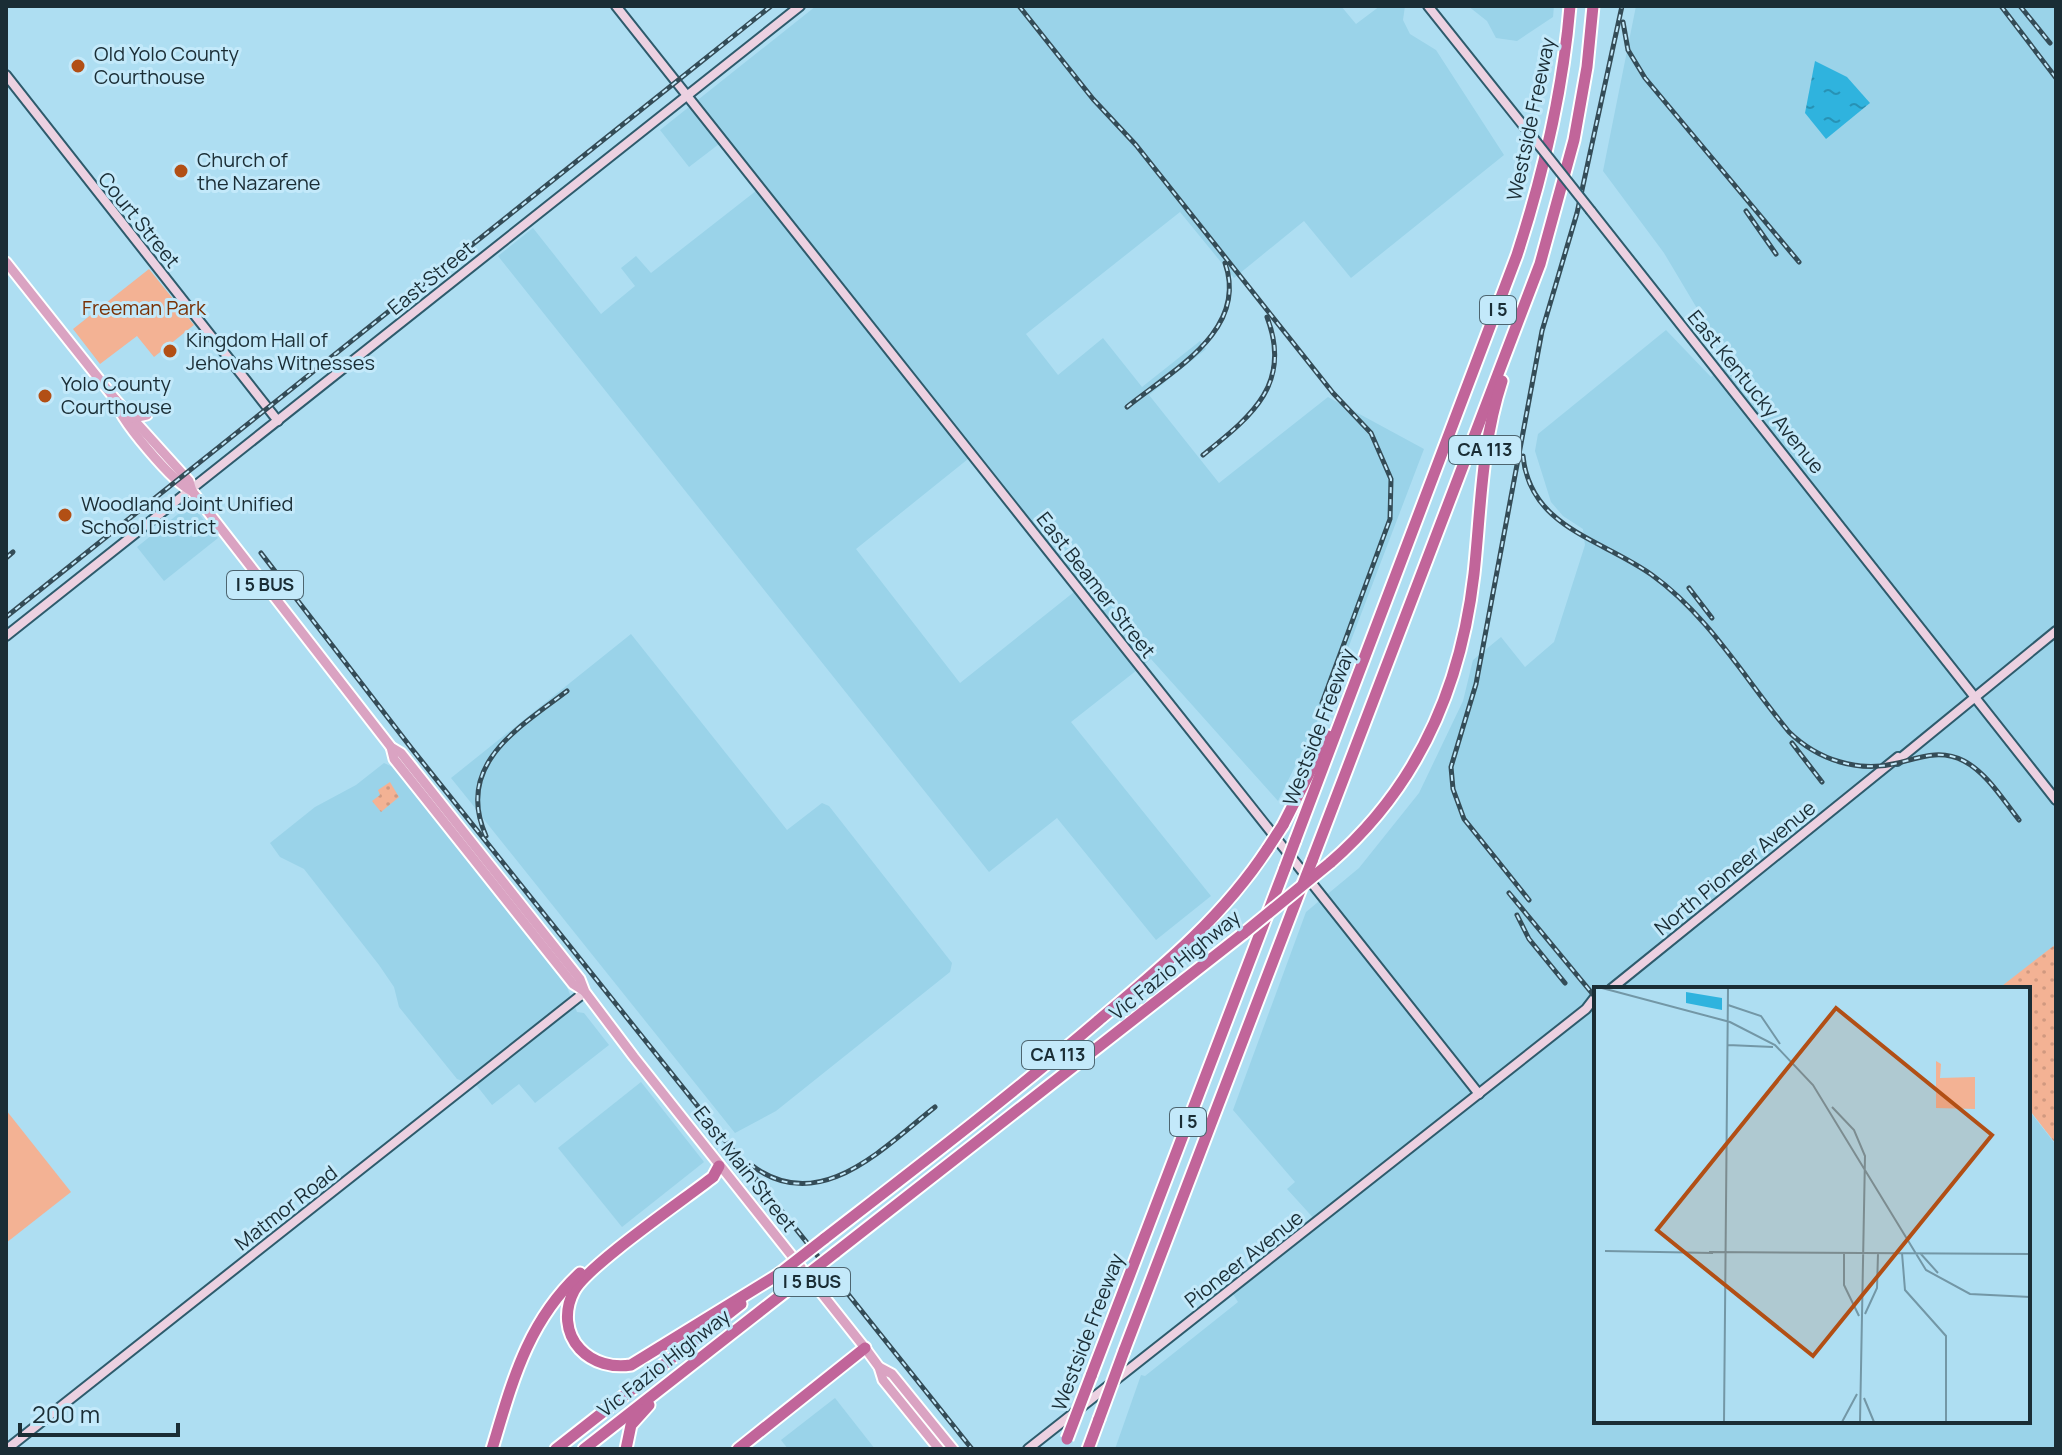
<svg xmlns="http://www.w3.org/2000/svg" width="2062" height="1455" font-family="Manrope,sans-serif">
<style>
.built{fill:#9ad3e9;fill-rule:evenodd}
.grass{fill:url(#grass-dots)}
.park{fill:#f3b294}
.water{fill:url(#water-ripples)}
.lines{fill:none;stroke-linecap:round;stroke-linejoin:round}
.secondary-casing{stroke:#2e5b6c;stroke-width:12}
.primary-casing{stroke:#fff;stroke-width:13}
.highway-casing{stroke:#fff;stroke-width:15}
.secondary{stroke:#ecd1e1;stroke-width:8}
.primary{stroke:#daa3c2;stroke-width:9}
.highway{stroke:#c1659a;stroke-width:11}
.rail-casing{stroke:#344c57;stroke-width:5}
.rail{stroke:#c3e9fa;stroke-width:2;stroke-dasharray:6;stroke-linecap:butt}
.secondary-bridge-casing{stroke:#2e5b6c;stroke-width:12;stroke-linecap:butt}
.highway-bridge-casing{stroke:#fff;stroke-width:15;stroke-linecap:butt}
.secondary-bridge{stroke:#ecd1e1;stroke-width:8}
.highway-bridge{stroke:#c1659a;stroke-width:11}
.poi-dot{fill:#b24f15;stroke:#c3e9fa;stroke-width:3}
.labels{text-anchor:middle;stroke-width:6;stroke-linejoin:round;paint-order:stroke}
.shield{fill:#c3e9fa;stroke:#4d6570;stroke-width:2}
.shield-label{font-size:18px;font-weight:bold;fill:#1a2d35}
.poi-label{font-size:20px;fill:#1a2d35;stroke:#c3e9fa;text-anchor:start}
.street-label{font-size:20px;fill:#1a2d35;stroke:#c3e9fa}
.park-label{font-size:20px;fill:#793105;stroke:#c3e9fa}
.inset-road{fill:none;stroke:#7397a6;stroke-width:2}
.view{fill:#b24f15;fill-opacity:0.15;stroke:#b24f15;stroke-width:4}
.inset-edge{fill:none;stroke:#1a2d35;stroke-width:4}
</style>
<defs>
<pattern id="grass-dots" width="8" height="8" patternUnits="userSpaceOnUse" patternTransform="scale(2)"><rect width="8" height="8" fill="#f3b294"/><path d="M2 2h.1M6 6h.1" fill="none" stroke="#d09980" stroke-width="1.8" stroke-linecap="round"/></pattern>
<pattern id="water-ripples" width="26" height="14" patternUnits="userSpaceOnUse" patternTransform="scale(2)"><rect width="26" height="14" fill="#2fb3de"/><path d="M2 4q2-2 4 0t4 0M15 11q2-2 4 0t4 0" fill="none" stroke="#2792b5"/></pattern>
</defs>
<rect width="100%" height="100%" fill="#aedef2"/>
<g class="built">
<path d="M816 6H1341L1356 24 1380 6H1405L1403 20 1410 34 1436 50 1504 155 1351 278 1304 221 1234 278 1180 212 1026 334 1058 375 1103 338 1142 387 1200 341 1206 349 1149 395 1219 483 1328 397 1424 449 1331 693 1278 801 1151 659 1071 722 1211 896 1156 940 1057 818 989 872 498 256 533 228 601 314 635 286 621 268 636 256 651 273 761 187 723 141 689 167 660 130ZM973 455 1079 588 960 683 856 549Z"/>
<path d="M1468 6H1554L1553 17 1517 41 1496 38 1487 21Z"/>
<path d="M1636 6H2056V944L2001 989H1596V1421H2028V1109L2056 1145V1449H1115L1141 1375 1145 1376 1238 1302 1231 1291 1317 1222 1287 1189 1295 1182 1233 1110 1306 912 1359 868 1419 793 1463 701 1473 660 1501 637 1525 667 1554 642 1585 545 1583 529 1563 516 1551 502 1535 451 1538 434 1666 330 1711 377 1729 362 1664 253 1603 171Z"/>
<path d="M187 507 195 509 218 538 164 581 137 547Z"/>
<path d="M631 634 787 830 822 803 829 806 952 963 950 972 776 1111 735 1133 482 817 480 809H476L451 778Z"/>
<path d="M384 763 393 767 567 987 577 1012 584 1013 609 1045 535 1103 519 1084 492 1105 477 1086 457 1079 399 1007 394 987 379 965 304 869 280 857 270 843 315 807 356 785Z"/>
<path d="M641 1082 704 1162 622 1227 558 1148Z"/>
<path d="M835 1398 875 1449H788L781 1440Z"/>
</g>
<g class="grass">
<path d="M390 782 399 797 381 812 372 801 380 795 378 790Z"/>
<path d="M2056 944V1144L2028 1108V989H1998Z"/>
</g>
<g class="park">
<path d="M149 269 194 325 154 357 137 336 100 364 73 329Z"/>
<path d="M6 1110 71 1192 6 1243Z"/>
</g>
<path class="water" d="M1815 61 1847 77 1870 103 1826 139 1805 113Z"/>
<g class="lines">
<g class="secondary-casing">
<g id="secondary">
<path d="M616 6 1479 1094"/>
<path d="M1428 6 1534 139"/>
<path d="M6 75 278 421"/>
<path d="M1591 211 2056 800"/>
<path d="M6 636 800 6"/>
<path d="M1897 761 2056 631"/>
<path d="M1611 989 1898 757"/>
<path d="M7 1449 585 992"/>
<path d="M1028 1449 1586 1009 1596 996"/>
</g>
</g>
<g class="primary-casing">
<g id="primary">
<path d="M6 262 115 399 189 481 192 491 391 747 401 753 580 979 585 992 634 1057 865 1348 879 1367 883 1380 939 1449"/>
<path d="M115 399C117 417 174 484 192 491"/>
<path d="M133 418 147 415"/>
<path d="M391 747 394 759 573 984 584 991"/>
<path d="M879 1367 892 1374 953 1449"/>
</g>
</g>
<g class="highway-casing">
<g id="highway">
<path d="M1283 825 1328 736"/>
<path d="M1295 841 1517 255C1543 175 1563 91 1570 6"/>
<path d="M1312 861 1540 264 1574 140 1587 67 1593 6"/>
<path d="M1330 863C1417 788 1461 687 1474 574 1481 509 1481 445 1502 381"/>
<path d="M719 1166 713 1177C685 1199 587 1266 574 1291 564 1310 565 1333 580 1349 593 1363 613 1368 631 1365L779 1274"/>
<path d="M824 1239C917 1167 1010 1096 1099 1020 1162 967 1223 917 1268 848"/>
<path d="M835 1253 1244 933"/>
<path d="M1124 1351 1301 888"/>
<path d="M1091 1376 1285 868"/>
<path d="M492 1449C512 1383 527 1322 580 1273"/>
<path d="M556 1449 741 1304"/>
<path d="M584 1449 790 1288"/>
<path d="M626 1449 631 1425 649 1405"/>
<path d="M738 1449 865 1348"/>
<path d="M1088 1449 1099 1419"/>
</g>
</g>
<use href="#secondary" class="secondary"/>
<use href="#primary" class="primary"/>
<use href="#highway" class="highway"/>
<g class="rail-casing">
<g id="rail">
<path d="M1019 6 1093 99 1136 145 1333 393 1371 433 1391 479 1390 519 1322 703"/>
<path d="M2001 6 2056 78"/>
<path d="M2020 6 2050 43"/>
<path d="M1623 22 1628 50 1645 78 1799 262"/>
<path d="M1746 211 1776 254"/>
<path d="M1127 407C1171 371 1249 331 1225 263"/>
<path d="M1203 455C1250 417 1293 385 1267 317"/>
<path d="M1523 456C1530 528 1602 539 1652 575 1708 615 1745 679 1789 732 1818 760 1858 773 1898 763 1921 757 1941 749 1964 761 1987 773 2003 800 2019 820"/>
<path d="M261 553 412 749 972 1449"/>
<path d="M6 558 13 552"/>
<path d="M1689 588 1712 618"/>
<path d="M6 617 771 6"/>
<path d="M1792 743 1822 782"/>
<path d="M486 836C454 764 520 727 567 691"/>
<path d="M1509 893 1596 998"/>
<path d="M1529 900 1464 819 1453 789 1451 767 1476 684 1542 331 1577 213 1622 6"/>
<path d="M1517 915 1529 939 1565 983"/>
<path d="M750 1164C818 1218 883 1148 935 1107"/>
</g>
</g>
<use href="#rail" class="rail"/>
<g class="secondary-bridge-casing">
<path id="secondary-bridge" d="M1534 139 1591 211"/>
</g>
<g class="highway-bridge-casing">
<g id="highway-bridge">
<path d="M1268 848 1283 825"/>
<path d="M1285 868 1295 841"/>
<path d="M1303 884 1312 861"/>
<path d="M1244 933 1330 863"/>
<path d="M779 1274 824 1239"/>
<path d="M790 1288 835 1253"/>
<path d="M1099 1419 1124 1351"/>
<path d="M1067 1439 1091 1376"/>
</g>
</g>
<use href="#secondary-bridge" class="secondary-bridge"/>
<use href="#highway-bridge" class="highway-bridge"/>
</g>
<g class="poi-dot">
<circle cx="78" cy="66" r="8"/>
<circle cx="181" cy="171" r="8"/>
<circle cx="170" cy="351" r="8"/>
<circle cx="45" cy="396" r="8"/>
<circle cx="65" cy="515" r="8"/>
</g>
<g class="labels">
<g class="shield">
<rect x="1480" y="296" width="36" height="28" rx="6"/>
<rect x="1449" y="436" width="72" height="28" rx="6"/>
<rect x="227" y="571" width="76" height="28" rx="6"/>
<rect x="1022" y="1041" width="72" height="28" rx="6"/>
<rect x="1170" y="1108" width="36" height="28" rx="6"/>
<rect x="774" y="1268" width="76" height="28" rx="6"/>
</g>
<g class="shield-label">
<text x="1498" y="316">I 5</text>
<text x="1485" y="456">CA 113</text>
<text x="265" y="591">I 5 BUS</text>
<text x="1058" y="1061">CA 113</text>
<text x="1188" y="1128">I 5</text>
<text x="812" y="1288">I 5 BUS</text>
</g>
<g class="poi-label">
<text x="94" y="61">Old Yolo County<tspan x="94" dy="23">Courthouse</tspan></text>
<text x="197" y="167">Church of<tspan x="197" dy="23">the Nazarene</tspan></text>
<text x="186" y="347">Kingdom Hall of<tspan x="186" dy="23">Jehovahs Witnesses</tspan></text>
<text x="61" y="391">Yolo County<tspan x="61" dy="23">Courthouse</tspan></text>
<text x="81" y="511">Woodland Joint Unified<tspan x="81" dy="23">School District</tspan></text>
</g>
<g class="street-label">
<text transform="translate(1531 119) rotate(-78)" y="7">Westside Freeway</text>
<text transform="translate(139 220) rotate(51)" y="7">Court Street</text>
<text transform="translate(431 278) rotate(-39)" y="7">East Street</text>
<text transform="translate(1756 392) rotate(51)" y="7">East Kentucky Avenue</text>
<text transform="translate(1096 585) rotate(52)" y="7">East Beamer Street</text>
<text transform="translate(1319 727) rotate(-69)" y="7">Westside Freeway</text>
<text transform="translate(1735 868) rotate(-39)" y="7">North Pioneer Avenue</text>
<text transform="translate(1175 965) rotate(-39)" y="7">Vic Fazio Highway</text>
<text transform="translate(745 1169) rotate(52)" y="7">East Main Street</text>
<text transform="translate(286 1208) rotate(-38)" y="7">Matmor Road</text>
<text transform="translate(1244 1259) rotate(-38)" y="7">Pioneer Avenue</text>
<text transform="translate(1088 1332) rotate(-69)" y="7">Westside Freeway</text>
<text transform="translate(664 1363) rotate(-38)" y="7">Vic Fazio Highway</text>
</g>
<g class="park-label">
<text x="144" y="315">Freeman Park</text>
</g>
</g>
<g transform="translate(1594 987)">
<rect width="436" height="436" fill="#aedef2"/>
<path d="M342 74 347 77 346 91 381 90V122L342 121Z" fill="#f3b294"/>
<path d="M92 5 128 11V23L92 16Z" fill="#2fb3de"/>
<path class="inset-road" d="M8 1 136 35 181 58 219 98 332 283 376 307 436 310M134 18 167 29 186 57M134 58 179 60M238 120 260 143 271 169 266 435M11 264 119 266M115 265 436 267M308 266 311 303 352 349V435M326 266 344 286M250 267V298L265 329M271 327 283 301 284 267M270 411 280 435M130 435 134 1M248 435 263 407"/>
<path class="view" d="M242 21 398 148 219 369 63 243Z"/>
<rect width="436" height="436" class="inset-edge"/>
</g>
<rect width="2062" height="1455" fill="none" stroke="#1a2d35" stroke-width="16"/>
<path d="M20 1423v12h158v-12" fill="none" stroke="#1a2d35" stroke-width="4"/>
<text x="32" y="1423" font-size="24" fill="#1a2d35" stroke="#c3e9fa" stroke-width="6" paint-order="stroke">200 m</text>
</svg>
